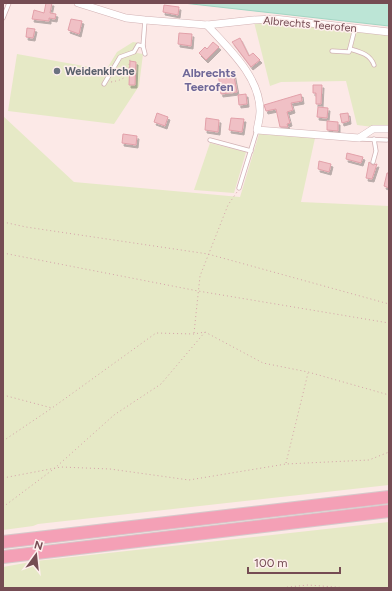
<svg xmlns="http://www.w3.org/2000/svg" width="392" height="591" font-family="Figtree,sans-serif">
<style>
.green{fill:#e6e9c6}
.water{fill:#bce5d6;stroke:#a2d6c4}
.building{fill:#f0c0c5;stroke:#e2a0a9;filter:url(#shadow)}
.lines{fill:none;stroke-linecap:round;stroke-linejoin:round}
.service-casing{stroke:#d2b2b4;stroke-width:5}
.minor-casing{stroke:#d2b2b4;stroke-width:8}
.motorway-casing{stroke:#d6c9cb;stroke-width:14}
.path{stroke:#d5a2a9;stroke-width:1;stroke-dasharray:1 3;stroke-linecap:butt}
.service{stroke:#fff;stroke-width:3.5}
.minor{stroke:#fff;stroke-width:7}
.motorway{stroke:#f4a0b6;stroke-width:12}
.worship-dot{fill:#6b7280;stroke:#feefed;stroke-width:1.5}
.labels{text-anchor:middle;stroke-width:3;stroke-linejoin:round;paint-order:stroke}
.street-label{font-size:11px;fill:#754c53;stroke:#feefed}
.worship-label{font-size:11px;font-weight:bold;fill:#5b616d;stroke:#feefed;text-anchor:start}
.neighbourhood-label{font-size:12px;font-weight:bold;fill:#6f6898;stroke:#feefed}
</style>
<defs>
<filter id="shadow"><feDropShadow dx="2" dy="3" stdDeviation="0" flood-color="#0004"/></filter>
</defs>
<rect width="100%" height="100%" fill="#fce9e7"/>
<g class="green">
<path d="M254 22H273L389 35V129L357 125 346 81 281 82 270 86Z"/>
<path d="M133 42 139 43 137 53 143 54 139 86 114 124 8 111 17 54 106 70 117 52Z"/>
<path d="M3 116 74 182 240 197 259 134 315 138 301 202 389 206V485L38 524 33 526 3 530Z"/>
<path d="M210 143 246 152 234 193 194 190Z"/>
<path d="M389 522V588H3V567L36 561Z"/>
</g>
<path class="water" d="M183 3H389V26Z"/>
<g class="building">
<path d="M46 3H52L50 13 56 14 55 19 49 18V21L32 19 34 10 44 13Z"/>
<path d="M164 5 179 7 178 15 163 12Z"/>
<path d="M71 19 82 21 79 34 68 30Z"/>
<path d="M27 28 35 29 33 38 26 37Z"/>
<path d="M179 33 192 34 191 46 178 44Z"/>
<path d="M240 38 249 56 253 53 260 60 251 67 232 42Z"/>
<path d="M213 42 219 47 206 60 199 53 205 47 207 49Z"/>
<path d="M130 61 136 62 135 85H129Z"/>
<path d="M233 71 237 92 221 94 218 73Z"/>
<path d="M313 85H322L321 104H316V93H313Z"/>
<path d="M246 94 247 104 239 105 238 95Z"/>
<path d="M301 94 302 101 291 103 293 110 287 112 290 123 287 124 288 127H280L276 109 266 111 264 105Z"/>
<path d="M318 107 328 108 327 118 317 117Z"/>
<path d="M157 113 168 117 165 126 154 122Z"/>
<path d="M348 113 349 121 342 123 340 114Z"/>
<path d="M206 118 219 120 218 132 205 130Z"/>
<path d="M231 118 244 119 242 132 229 130Z"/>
<path d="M327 121 338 122V131L327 130Z"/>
<path d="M123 134 137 136 136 145 122 143Z"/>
<path d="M347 153 363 157 361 163 346 159Z"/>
<path d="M319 161 331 164 329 172 318 169Z"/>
<path d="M369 162 373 165 377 164 372 179 366 178Z"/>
<path d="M387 173H389V188L384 186Z"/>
</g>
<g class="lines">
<g class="service-casing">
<g id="service">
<path d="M3 18 9 3"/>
<path d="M350 49C360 52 370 54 374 65"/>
<path d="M332 51 349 52 355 28"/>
<path d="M145 54 143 46 145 20"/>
<path d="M104 84 120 57 134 52 138 45 143 46"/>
<path d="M360 139 387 140"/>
<path d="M210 140 251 151"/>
<path d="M373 162 376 151 374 139"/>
<path d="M239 188 257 130"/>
</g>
</g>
<g class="minor-casing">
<g id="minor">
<path d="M78 3 126 18 145 20 207 25 253 20 274 19 389 32"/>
<path d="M207 25C229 49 260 77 260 111 260 117 258 124 257 130L359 138 373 129H389"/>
</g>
</g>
<g class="motorway-casing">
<g id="motorway">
<path d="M3 542 389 497"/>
<path d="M3 557 389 511"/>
</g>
</g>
<g class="path">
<path d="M111 82C128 79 127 76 130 59"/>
<path d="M3 222 26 227 208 254 389 304"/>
<path d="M3 253 198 291 389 323"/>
<path d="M194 333 200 276 228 205 237 192"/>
<path d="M3 395 52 408 156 333 194 334 205 332 263 363 308 372 389 395"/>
<path d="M3 441 52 408"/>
<path d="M286 463 308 373"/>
<path d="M3 478 61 467 110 469 189 480 286 464 369 460 389 452"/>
<path d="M3 507 55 468 114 415 161 384 205 332"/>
<path d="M279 588 308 585 349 588"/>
</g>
<use href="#service" class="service"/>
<use href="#minor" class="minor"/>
<use href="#motorway" class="motorway"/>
</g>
<circle class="worship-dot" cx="57" cy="71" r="4"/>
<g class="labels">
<g class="street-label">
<text transform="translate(310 24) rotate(5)" y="4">Albrechts Teerofen</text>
</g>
<g class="worship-label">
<text x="65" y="75">Weidenkirche</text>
</g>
<g class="neighbourhood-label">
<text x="209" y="77">Albrechts<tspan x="209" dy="14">Teerofen</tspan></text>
</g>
</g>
<rect width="392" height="591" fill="none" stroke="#754c53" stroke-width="8"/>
<g transform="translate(36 555) rotate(15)" stroke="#feefed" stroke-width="3" paint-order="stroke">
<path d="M0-3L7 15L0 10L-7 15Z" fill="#754c53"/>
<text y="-6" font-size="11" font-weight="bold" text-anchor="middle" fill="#754c53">N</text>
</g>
<path d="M248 567v6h92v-6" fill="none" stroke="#754c53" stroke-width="2"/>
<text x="254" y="567" font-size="12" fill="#754c53" stroke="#feefed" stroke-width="3" paint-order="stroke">100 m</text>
</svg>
